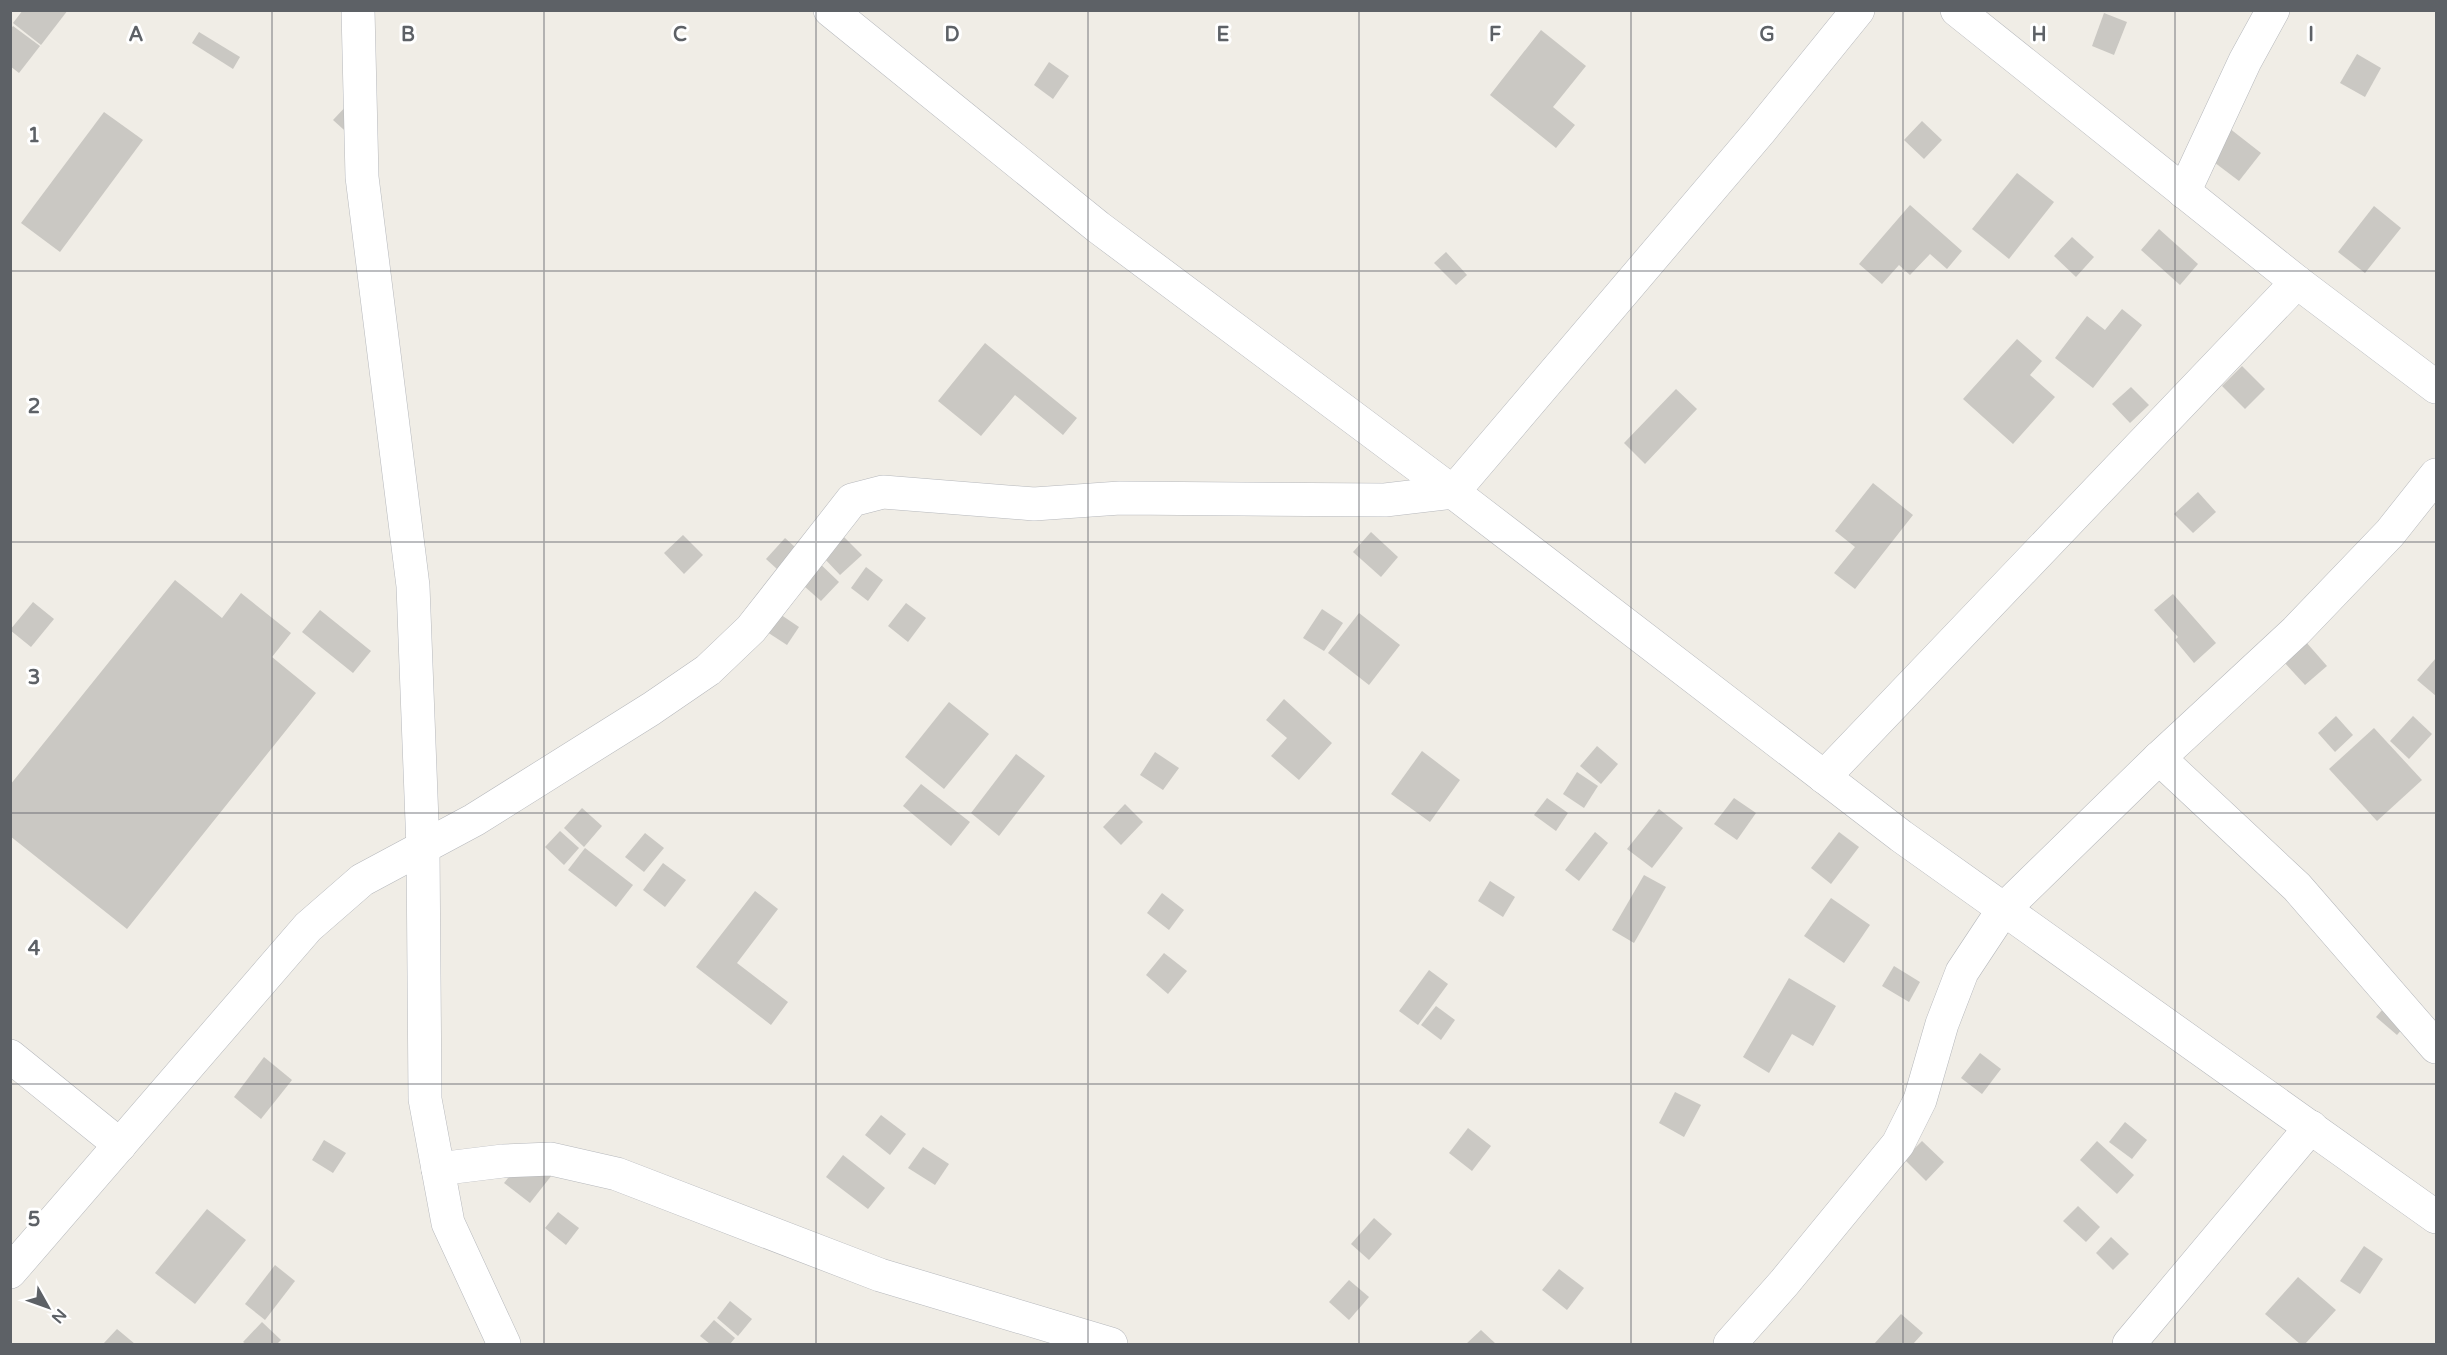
<svg xmlns="http://www.w3.org/2000/svg" width="2447" height="1355" font-family="'Varela Round',sans-serif">
<style>
.building{fill:#cac8c3}
.lines{fill:none;stroke-linecap:round;stroke-linejoin:round}
.street-casing{stroke:#b6b8bc;stroke-width:34}
.street{stroke:#fff;stroke-width:33}
.grid{fill:none;stroke:#5d6166;stroke-width:1.5;stroke-opacity:0.55}
.grid-label{font-size:20px;text-anchor:middle;font-weight:bold;fill:#5d6166;stroke:#fff;stroke-width:6;stroke-linejoin:round;paint-order:stroke}
</style>
<rect width="100%" height="100%" fill="#f0ede6"/>
<g class="building">
<path d="M23 10H68L41 45 13 23Z"/>
<path d="M2104 13 2127 22 2114 55 2092 46Z"/>
<path d="M13 26 40 46 19 73 10 66V30Z"/>
<path d="M1541 30 1586 66 1553 107 1575 125 1556 148 1490 95Z"/>
<path d="M199 32 240 57 233 69 192 43Z"/>
<path d="M2357 54 2381 68 2365 97 2340 83Z"/>
<path d="M1049 62 1069 76 1053 99 1034 85Z"/>
<path d="M349 103 353 138 333 120Z"/>
<path d="M104 112 143 140 60 252 21 223Z"/>
<path d="M1922 121 1942 140 1924 159 1904 140Z"/>
<path d="M2220 121 2261 153 2239 181 2198 150Z"/>
<path d="M2017 173 2054 202 2009 259 1972 229Z"/>
<path d="M1910 205 1962 251 1947 269 1930 254 1910 275 1899 265 1882 284 1859 264Z"/>
<path d="M2374 206 2401 228 2365 273 2338 252Z"/>
<path d="M2159 229 2198 264 2180 285 2141 250Z"/>
<path d="M2072 237 2094 257 2076 277 2054 256Z"/>
<path d="M1446 252 1467 275 1456 285 1434 263Z"/>
<path d="M2122 309 2142 325 2093 388 2055 358 2087 316 2105 330Z"/>
<path d="M2017 339 2042 361 2030 375 2055 397 2013 444 1963 399Z"/>
<path d="M985 343 1077 418 1063 435 1015 395 981 436 938 401Z"/>
<path d="M2242 366 2265 389 2245 409 2222 386Z"/>
<path d="M2131 387 2149 405 2130 423 2112 404Z"/>
<path d="M1676 389 1697 409 1645 464 1624 443Z"/>
<path d="M1873 483 1913 515 1855 589 1834 573 1855 547 1835 531Z"/>
<path d="M2198 492 2216 512 2193 533 2174 514Z"/>
<path d="M1371 532 1398 557 1381 577 1353 552Z"/>
<path d="M683 535 703 555 684 574 664 553Z"/>
<path d="M844 537 862 555 840 575 823 557Z"/>
<path d="M785 538 807 558 788 579 766 559Z"/>
<path d="M815 559 839 582 821 601 796 579Z"/>
<path d="M866 567 883 580 868 601 851 588Z"/>
<path d="M175 580 222 618 241 593 291 633 272 657 316 693 127 929 10 836V785Z"/>
<path d="M2173 594 2216 643 2194 663 2175 640 2178 637 2154 610Z"/>
<path d="M759 600 799 627 787 645 747 619Z"/>
<path d="M33 602 54 619 31 647 10 630Z"/>
<path d="M906 603 926 618 908 642 888 626Z"/>
<path d="M1322 609 1343 623 1324 651 1303 638Z"/>
<path d="M320 610 371 651 353 673 302 632Z"/>
<path d="M1359 613 1400 645 1369 685 1328 653Z"/>
<path d="M2306 642 2327 666 2305 685 2284 662Z"/>
<path d="M2436 658V696L2417 680Z"/>
<path d="M1284 699 1332 743 1299 780 1271 756 1287 738 1266 720Z"/>
<path d="M949 702 989 734 944 789 905 757Z"/>
<path d="M2336 716 2353 735 2335 752 2318 733Z"/>
<path d="M2413 716 2432 734 2409 759 2390 741Z"/>
<path d="M2374 728 2422 780 2377 821 2329 769Z"/>
<path d="M1597 746 1618 764 1601 784 1580 766Z"/>
<path d="M1422 751 1460 780 1430 822 1391 794Z"/>
<path d="M1155 752 1179 768 1163 790 1140 775Z"/>
<path d="M1016 754 1045 776 999 836 971 813Z"/>
<path d="M1577 772 1598 786 1584 808 1563 794Z"/>
<path d="M921 784 970 822 951 846 903 806Z"/>
<path d="M1547 798 1568 813 1556 831 1534 815Z"/>
<path d="M1734 798 1756 813 1737 840 1714 824Z"/>
<path d="M1125 804 1143 822 1121 845 1103 827Z"/>
<path d="M582 808 602 826 584 847 564 828Z"/>
<path d="M1659 809 1683 828 1652 868 1627 849Z"/>
<path d="M560 831 579 848 564 865 545 847Z"/>
<path d="M1595 832 1608 843 1579 881 1565 870Z"/>
<path d="M1839 832 1859 847 1831 884 1811 868Z"/>
<path d="M645 833 664 848 644 872 625 857Z"/>
<path d="M585 848 633 885 616 907 568 870Z"/>
<path d="M663 863 686 880 665 907 643 890Z"/>
<path d="M1644 875 1666 887 1634 943 1612 930Z"/>
<path d="M1490 881 1515 897 1503 917 1478 901Z"/>
<path d="M755 891 778 909 737 963 788 1002 771 1025 696 967Z"/>
<path d="M1162 893 1184 910 1169 930 1147 913Z"/>
<path d="M1831 898 1870 925 1844 963 1804 936Z"/>
<path d="M1164 953 1187 971 1168 994 1146 975Z"/>
<path d="M1894 966 1920 982 1909 1002 1882 986Z"/>
<path d="M1429 970 1448 984 1418 1025 1399 1011Z"/>
<path d="M1789 978 1836 1006 1813 1046 1792 1034 1769 1073 1743 1057Z"/>
<path d="M2397 993 2418 1010 2397 1035 2376 1017Z"/>
<path d="M1436 1006 1455 1020 1441 1040 1421 1025Z"/>
<path d="M1980 1053 2001 1069 1982 1094 1961 1078Z"/>
<path d="M264 1057 292 1080 261 1119 234 1097Z"/>
<path d="M1675 1092 1701 1105 1684 1137 1659 1123Z"/>
<path d="M881 1115 906 1134 890 1155 865 1135Z"/>
<path d="M2125 1122 2147 1140 2132 1159 2109 1142Z"/>
<path d="M1468 1128 1491 1146 1472 1171 1449 1153Z"/>
<path d="M324 1140 346 1153 333 1173 312 1160Z"/>
<path d="M1922 1141 1944 1162 1926 1181 1904 1159Z"/>
<path d="M2097 1141 2134 1175 2117 1194 2080 1160Z"/>
<path d="M534 1145 559 1166 530 1203 504 1183Z"/>
<path d="M923 1147 949 1164 935 1185 908 1168Z"/>
<path d="M843 1155 885 1188 868 1209 826 1177Z"/>
<path d="M2078 1206 2100 1227 2086 1242 2063 1221Z"/>
<path d="M207 1209 246 1240 195 1304 155 1273Z"/>
<path d="M558 1212 579 1228 566 1245 545 1228Z"/>
<path d="M1374 1218 1392 1234 1369 1260 1351 1244Z"/>
<path d="M2111 1237 2129 1254 2113 1270 2096 1253Z"/>
<path d="M2364 1246 2383 1259 2360 1294 2340 1281Z"/>
<path d="M275 1265 295 1281 265 1320 245 1304Z"/>
<path d="M1559 1269 1584 1288 1567 1310 1542 1290Z"/>
<path d="M2298 1277 2336 1310 2305 1344H2300L2265 1314Z"/>
<path d="M1349 1280 1369 1297 1349 1320 1329 1302Z"/>
<path d="M730 1301 752 1319 738 1336 717 1318Z"/>
<path d="M1901 1314 1923 1333 1913 1344H1874Z"/>
<path d="M714 1320 735 1338 730 1344H710L700 1336Z"/>
<path d="M262 1322 281 1340 277 1344H246L243 1342Z"/>
<path d="M117 1329 135 1344H103Z"/>
<path d="M1481 1330 1496 1344H1466Z"/>
</g>
<g class="lines">
<g class="street-casing">
<g id="street">
<path d="M358 10 362 177 413 586 423 848 425 1099 448 1223 504 1344"/>
<path d="M830 10 1098 227 1453 492 1901 836 2436 1217"/>
<path d="M1957 10 2297 282 2436 387"/>
<path d="M2184 192 2245 61 2273 10"/>
<path d="M2159 758 2297 887 2436 1047"/>
<path d="M1824 777 2297 282"/>
<path d="M10 1056 120 1145"/>
<path d="M438 1169 503 1161 551 1159 617 1174 880 1275 1111 1344"/>
<path d="M10 1272 308 927 362 880 474 820 651 709 708 670 751 629 852 500 883 492 1034 504 1120 498 1385 500 1453 492 1760 131 1858 10"/>
<path d="M1730 1344 1784 1283 1898 1144 1920 1100 1942 1024 1962 972 2003 910 2159 758 2296 631 2390 533 2436 475"/>
<path d="M2129 1344 2311 1127"/>
</g>
</g>
<use href="#street" class="street"/>
</g>
<path class="grid" d="M272 10V1344M544 10V1344M816 10V1344M1088 10V1344M1359 10V1344M1631 10V1344M1903 10V1344M2175 10V1344M10 271H2436M10 542H2436M10 813H2436M10 1084H2436"/>
<g class="grid-label">
<text x="136" y="41">A</text>
<text x="408" y="41">B</text>
<text x="680" y="41">C</text>
<text x="952" y="41">D</text>
<text x="1223" y="41">E</text>
<text x="1495" y="41">F</text>
<text x="1767" y="41">G</text>
<text x="2039" y="41">H</text>
<text x="2311" y="41">I</text>
<text x="34" y="142">1</text>
<text x="34" y="413">2</text>
<text x="34" y="684">3</text>
<text x="34" y="955">4</text>
<text x="34" y="1226">5</text>
</g>
<rect width="2447" height="1355" fill="none" stroke="#5d6166" stroke-width="24"/>
<g transform="translate(48 1307) rotate(130)" stroke="#ffffff" stroke-width="4.5" paint-order="stroke">
<path d="M0-4.5L10 22L0 15L-10 22Z" fill="#5d6166"/>
<text y="-9" font-size="16" font-weight="bold" text-anchor="middle" fill="#5d6166">N</text>
</g>
</svg>
